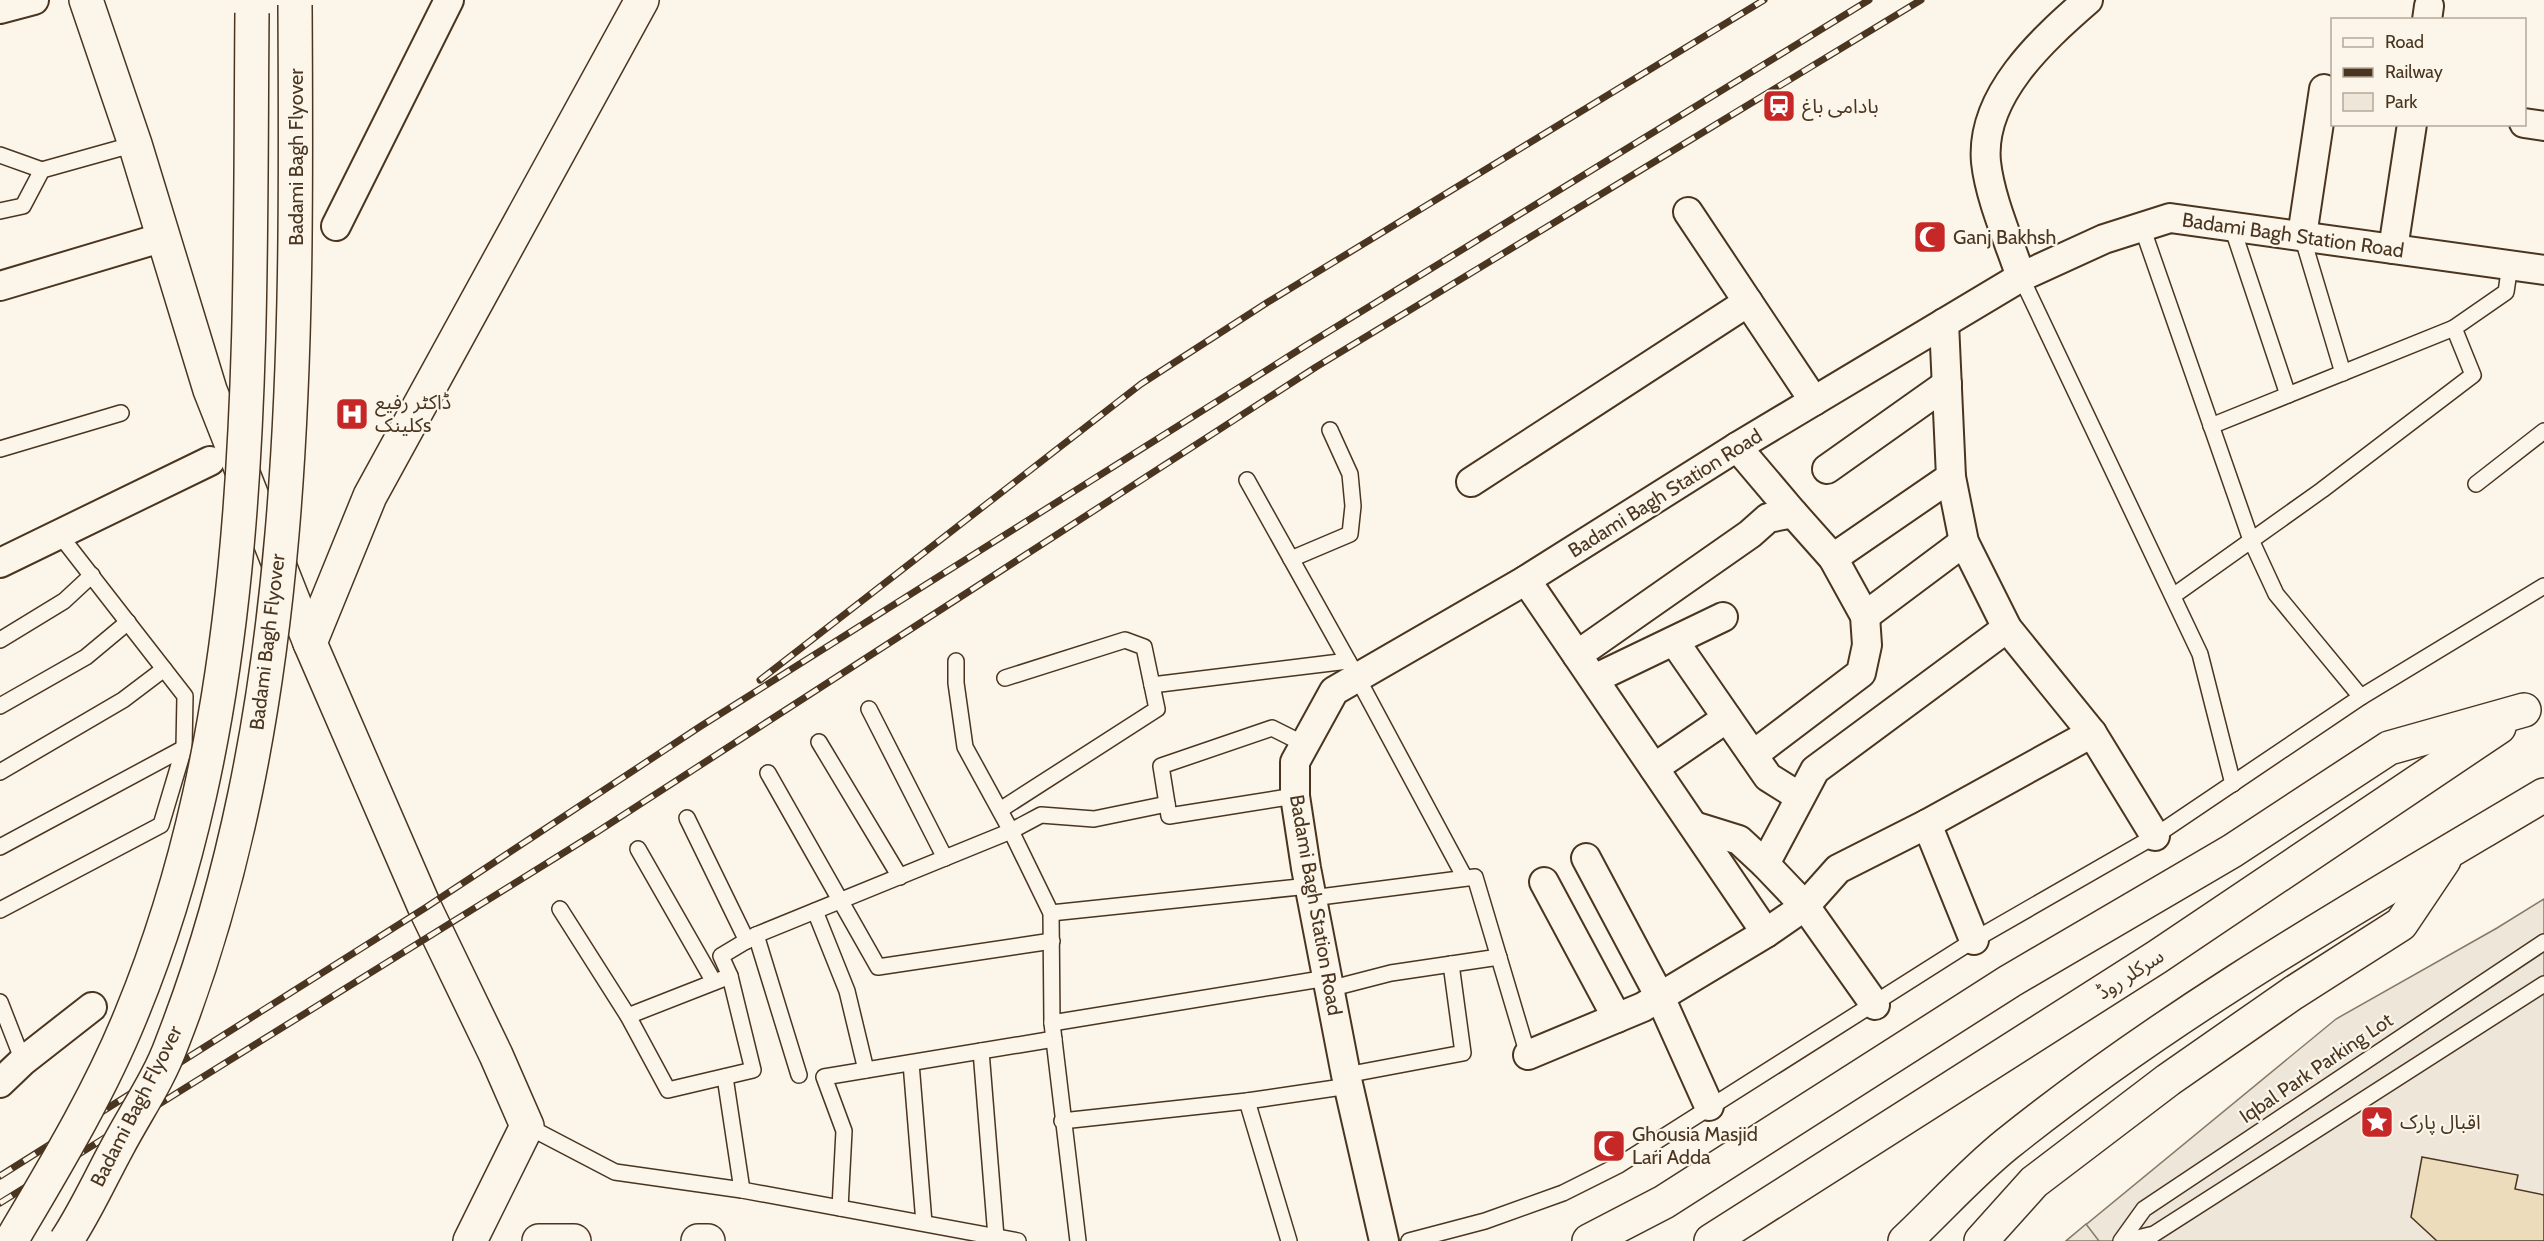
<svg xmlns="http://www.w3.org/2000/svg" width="2544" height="1241" font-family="Cabin,'Noto Sans Arabic',sans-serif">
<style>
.green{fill:#ede6d9;stroke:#887966;stroke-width:1.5}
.parking{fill:#ede7d9;stroke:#887966;stroke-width:1.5}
.building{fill:#ecdcbc;stroke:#4a3520;stroke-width:1.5}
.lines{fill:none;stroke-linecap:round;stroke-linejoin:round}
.service-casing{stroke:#4a3520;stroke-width:18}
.minor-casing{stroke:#4a3520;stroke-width:32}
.tertiary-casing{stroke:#4a3520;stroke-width:36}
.secondary-casing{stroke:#4a3520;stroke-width:36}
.primary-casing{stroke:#4a3520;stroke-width:36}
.service{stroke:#fbf6e9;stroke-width:15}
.minor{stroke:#fbf6e9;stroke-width:28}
.tertiary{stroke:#fbf6e9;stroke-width:33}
.secondary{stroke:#fbf6e9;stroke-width:33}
.primary{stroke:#fbf6e9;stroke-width:33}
.rail-casing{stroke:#4a3520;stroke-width:7}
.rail{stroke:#fbf6e9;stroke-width:4.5;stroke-dasharray:14;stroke-linecap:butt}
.tertiary-bridge-casing{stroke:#4a3520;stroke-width:36;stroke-linecap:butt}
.tertiary-bridge{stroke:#fbf6e9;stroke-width:33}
.labels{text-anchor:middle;stroke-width:4.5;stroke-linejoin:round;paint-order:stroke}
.poi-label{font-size:20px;fill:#4a3520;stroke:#fbf6e9;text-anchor:start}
.street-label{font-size:20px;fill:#4a3520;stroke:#fbf6e9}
</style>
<rect width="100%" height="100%" fill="#fbf6e9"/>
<path class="green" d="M2544 899V1241H2066L2336 1019 2497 928Z"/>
<path class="parking" d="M2086 1224 2099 1241H2066Z"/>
<path class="building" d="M2422 1157 2518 1175 2515 1189 2544 1195V1241H2437L2411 1217Z"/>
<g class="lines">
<g class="service-casing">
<g id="service">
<path d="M0 155 42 170"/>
<path d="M0 211 23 206 42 170 135 144"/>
<path d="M2142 227 2251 540 2276 594 2361 697"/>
<path d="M2232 227 2288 395"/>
<path d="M2302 236 2343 373"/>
<path d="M2021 277 2200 654 2233 784"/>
<path d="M2211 426 2454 328"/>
<path d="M0 449 121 413"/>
<path d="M1247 480 1357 677 1465 878"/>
<path d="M2476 484 2544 431"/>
<path d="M1291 559 1350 534 1353 506 1350 474 1330 430"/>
<path d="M2173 596 2322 490 2473 375 2454 328 2506 292 2510 265"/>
<path d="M0 640 64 601 92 575"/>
<path d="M956 661V683L965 747 1011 831 1051 913 1052 1023 1078 1241"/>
<path d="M1152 685 1348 661"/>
<path d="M0 706 86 657 128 622"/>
<path d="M869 709 945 858"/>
<path d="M819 742 900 877"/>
<path d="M0 772 123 700 164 669"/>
<path d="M768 773 878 967 1052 941"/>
<path d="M1295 796 1169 816 1161 766 1272 728 1304 744"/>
<path d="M1000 810 1157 709 1144 647 1125 640 1005 678"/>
<path d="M687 818 747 941"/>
<path d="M0 847 184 748"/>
<path d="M638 849 714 982"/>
<path d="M1312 898 1475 877 1528 1055"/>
<path d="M560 909 628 1016 668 1090 753 1070 730 976"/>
<path d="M0 910 161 825 184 748 185 696 59 534"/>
<path d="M815 911 847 991 866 1070"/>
<path d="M1051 913 1309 886"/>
<path d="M756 935 799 1075"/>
<path d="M1329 989 1391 973 1499 957"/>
<path d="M0 1002 23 1061"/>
<path d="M628 1016 730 976 721 956 756 935 1011 831 1041 815 1094 819 1167 804"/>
<path d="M1052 1023 1327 978"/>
<path d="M981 1051 996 1237"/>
<path d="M911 1063 924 1223"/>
<path d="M1346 1075 1463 1053 1451 964"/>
<path d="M725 1077 742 1190"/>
<path d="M1247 1101 1289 1241"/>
<path d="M1062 1121 1247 1101 1349 1086"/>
<path d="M527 1126 615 1172 742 1190 1018 1241"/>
<path d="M840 1208 844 1131 824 1077 1054 1039"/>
<path d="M1409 1241 1485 1221 1563 1193 1619 1165 1974 940 2155 836 2361 697 2544 586"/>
<path d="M2121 1241 2144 1209 2544 942"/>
<path d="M2125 1241 2154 1234 2544 984"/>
</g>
</g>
<g class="minor-casing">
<g id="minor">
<path d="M0 9 34 0"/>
<path d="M2427 20 2429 6"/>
<path d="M2524 123 2544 126"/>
<path d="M1688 212 1814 401"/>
<path d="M336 226 449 0"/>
<path d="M2302 236 2324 89"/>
<path d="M2393 249 2412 124"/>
<path d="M2021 277C2009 241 1990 199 1986 162 1980 96 2042 40 2088 0"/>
<path d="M0 286 164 237"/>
<path d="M1737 447 1793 513"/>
<path d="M1827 469 1947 384"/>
<path d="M1951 477 1964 542 2007 628 2092 733 2155 836"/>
<path d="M1471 482 1748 302"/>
<path d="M1833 558 1951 477 1944 323"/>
<path d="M0 563 210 461"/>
<path d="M1526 580 1766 933"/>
<path d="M1865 616 1964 542"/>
<path d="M1674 641 1768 777 1800 797"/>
<path d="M1577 655 1750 534 1768 518 1793 513 1833 558 1865 616 1867 645 1861 673 1753 755"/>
<path d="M1594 679 1723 617"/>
<path d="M1654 768 1727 718"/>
<path d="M1927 824 1974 940"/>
<path d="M1694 826 1739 840 1765 864 1805 906 1875 1005"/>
<path d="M1586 858 1660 997 1709 1106"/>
<path d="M1765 864 1815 770 2007 628"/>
<path d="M1544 882 1617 1018"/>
<path d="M1528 1055 1643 1007 1766 933 1805 906 1838 869 1927 824 2092 733"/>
<path d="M0 1083 23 1061 92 1007"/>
<path d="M1384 1241 1346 1075 1306 868 1295 796V762L1334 691 1526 580 1737 447 2021 277 2104 239 2170 218 2544 270"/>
</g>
</g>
<g class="tertiary-casing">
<g id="tertiary">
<path d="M86 0 135 144 210 390 310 643"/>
<path d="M470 1241 527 1126 496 1055 425 908 310 643 370 496 642 0"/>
</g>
</g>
<g class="secondary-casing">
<path id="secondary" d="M539 1241H574"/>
</g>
<g class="primary-casing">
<g id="primary">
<path d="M698 1241H708"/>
<path d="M1589 1241 1664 1202 2010 981 2232 851 2389 748 2524 710"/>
<path d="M1711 1241 2157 957 2499 727"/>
<path d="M1905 1241C1939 1209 1971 1173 2007 1144 2174 1010 2361 904 2544 795"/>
<path d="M1981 1241 2034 1182 2168 1080 2293 993 2401 924 2444 860"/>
</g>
</g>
<use href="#service" class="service"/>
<use href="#minor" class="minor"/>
<use href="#tertiary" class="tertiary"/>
<use href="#secondary" class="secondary"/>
<use href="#primary" class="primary"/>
<g class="rail-casing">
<g id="rail">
<path d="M760 680 1141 384 1268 302 1764 0"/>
<path d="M0 1176 425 908 701 726 1305 346 1869 0"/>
<path d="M0 1203 597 832 1316 367 1921 0"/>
</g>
</g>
<use href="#rail" class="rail"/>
<g class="tertiary-bridge-casing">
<g id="tertiary-bridge">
<path d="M11 1241C54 1168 99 1094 131 1015 261 700 249 348 252 13"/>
<path d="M66 1241C86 1211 101 1177 118 1146 136 1112 159 1079 172 1043 300 716 297 351 295 5"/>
</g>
</g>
<use href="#tertiary-bridge" class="tertiary-bridge"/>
</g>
<defs>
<g id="station-square" transform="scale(1.725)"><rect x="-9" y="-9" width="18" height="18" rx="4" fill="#c62828" stroke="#fbf6e9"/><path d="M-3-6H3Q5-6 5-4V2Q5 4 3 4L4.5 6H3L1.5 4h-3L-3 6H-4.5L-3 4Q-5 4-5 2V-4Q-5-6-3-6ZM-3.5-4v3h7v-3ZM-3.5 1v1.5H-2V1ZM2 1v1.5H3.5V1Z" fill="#fff"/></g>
<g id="mosque-square" transform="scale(1.725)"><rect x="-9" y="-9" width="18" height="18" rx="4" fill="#c62828" stroke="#fbf6e9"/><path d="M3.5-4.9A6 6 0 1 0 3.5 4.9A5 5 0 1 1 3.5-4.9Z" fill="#fff"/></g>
<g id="hospital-square" transform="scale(1.725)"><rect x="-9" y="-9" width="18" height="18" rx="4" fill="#c62828" stroke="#fbf6e9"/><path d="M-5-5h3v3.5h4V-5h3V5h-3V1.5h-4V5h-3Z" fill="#fff"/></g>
<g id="sight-square" transform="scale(1.725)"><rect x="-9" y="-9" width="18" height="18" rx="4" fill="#c62828" stroke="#fbf6e9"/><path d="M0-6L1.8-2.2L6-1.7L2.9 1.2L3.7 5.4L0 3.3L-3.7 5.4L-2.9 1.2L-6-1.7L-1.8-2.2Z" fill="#fff"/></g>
</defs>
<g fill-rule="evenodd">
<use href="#station-square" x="1779" y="106"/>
<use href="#mosque-square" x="1930" y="237"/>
<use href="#hospital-square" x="352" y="414"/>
<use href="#sight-square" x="2377" y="1122"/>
<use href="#mosque-square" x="1609" y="1146"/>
</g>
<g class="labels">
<g class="poi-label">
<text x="1802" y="113">بادامی باغ</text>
<text x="1953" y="244">Ganj Bakhsh</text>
<text x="375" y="409">ڈاکٹر رفیع<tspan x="375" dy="23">کلینکs</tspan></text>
<text x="2400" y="1129">اقبال پارک</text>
<text x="1632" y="1141">Ghousia Masjid<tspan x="1632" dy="23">Lari Adda</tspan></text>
</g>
<g class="street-label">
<text transform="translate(296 157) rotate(-90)" y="7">Badami Bagh Flyover</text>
<text transform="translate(2293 235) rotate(8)" y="7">Badami Bagh Station Road</text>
<text transform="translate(1665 493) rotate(-32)" y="7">Badami Bagh Station Road</text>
<text transform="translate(267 642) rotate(-83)" y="7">Badami Bagh Flyover</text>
<text transform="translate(1316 905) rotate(80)" y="7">Badami Bagh Station Road</text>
<text transform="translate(2130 974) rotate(-33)" y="7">سرکلر روڈ</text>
<text transform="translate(2316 1068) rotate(-34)" y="7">Iqbal Park Parking Lot</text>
<text transform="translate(136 1106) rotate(-63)" y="7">Badami Bagh Flyover</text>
</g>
</g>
<rect x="2331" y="18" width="195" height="108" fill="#fbf6e9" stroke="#b4a999" stroke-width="1.5"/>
<rect x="2343" y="38" width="30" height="9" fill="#fbf6e9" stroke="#b4a999" stroke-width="1.5"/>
<text x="2385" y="48" font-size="18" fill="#4a3520">Road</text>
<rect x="2343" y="68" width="30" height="9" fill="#4a3520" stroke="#b4a999" stroke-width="1.5"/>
<text x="2385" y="78" font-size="18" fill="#4a3520">Railway</text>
<rect x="2343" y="93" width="30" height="18" fill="#ede6d9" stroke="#b4a999" stroke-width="1.5"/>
<text x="2385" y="108" font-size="18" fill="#4a3520">Park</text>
</svg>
